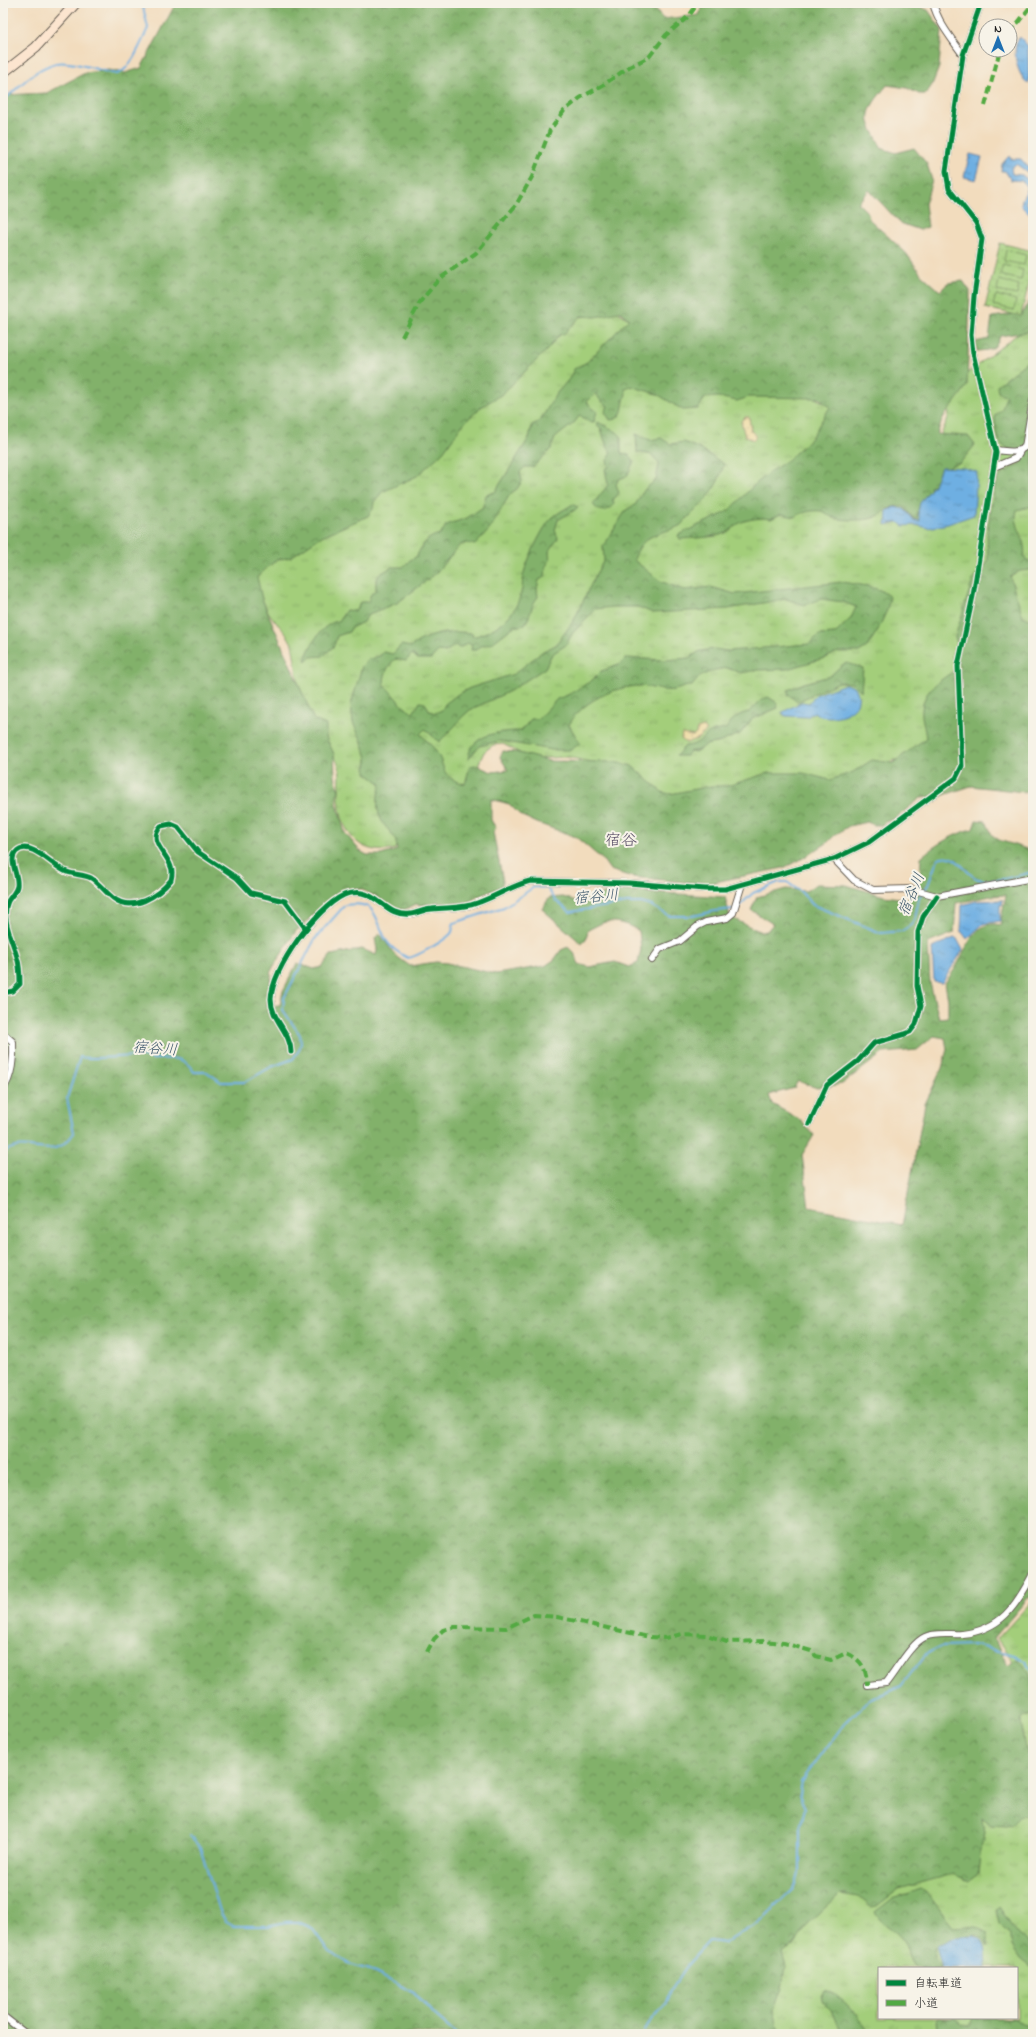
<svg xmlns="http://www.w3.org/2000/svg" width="1036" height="2037" font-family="'Indie Flower','Klee One',sans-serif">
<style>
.grass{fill:url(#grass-tufts);stroke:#60754b;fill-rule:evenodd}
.forest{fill:url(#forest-crowns);stroke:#4f6643;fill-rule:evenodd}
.sand{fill:url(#sand-dots);stroke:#857b5d}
.park{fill:url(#park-dots);stroke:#60754b}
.garden{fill:#a3ce7a;stroke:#60754b}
.water{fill:url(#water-ripples);stroke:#45667f}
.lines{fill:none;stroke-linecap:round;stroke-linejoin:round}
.stream{stroke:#6eafe2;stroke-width:2}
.street-casing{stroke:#675f54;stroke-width:8}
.secondary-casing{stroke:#675f54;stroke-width:11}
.street{stroke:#fff;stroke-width:6}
.secondary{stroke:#fce5cf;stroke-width:9}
.quiet{stroke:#52a943;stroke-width:4;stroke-dasharray:8 4;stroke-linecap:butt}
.cycleway-casing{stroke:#f7f3e8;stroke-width:8}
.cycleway{stroke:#00873e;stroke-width:5}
.labels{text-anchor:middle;stroke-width:4;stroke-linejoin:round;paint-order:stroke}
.water-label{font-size:15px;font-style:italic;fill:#3d576b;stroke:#f7f3e8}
.quarter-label{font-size:16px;fill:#584d66;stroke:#f7f3e8}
</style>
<defs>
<pattern id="grass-tufts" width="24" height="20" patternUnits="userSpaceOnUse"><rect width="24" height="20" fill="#a3ce7a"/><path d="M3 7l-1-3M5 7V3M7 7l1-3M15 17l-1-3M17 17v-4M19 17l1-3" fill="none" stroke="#8cb069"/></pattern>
<pattern id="forest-crowns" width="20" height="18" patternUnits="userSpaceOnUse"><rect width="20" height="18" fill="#82b16a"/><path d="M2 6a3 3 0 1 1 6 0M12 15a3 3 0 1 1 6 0" fill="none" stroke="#6a8f56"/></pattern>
<pattern id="sand-dots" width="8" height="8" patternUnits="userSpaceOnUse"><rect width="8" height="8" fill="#eeda9e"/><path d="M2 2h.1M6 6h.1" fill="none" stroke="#ccba88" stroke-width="1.8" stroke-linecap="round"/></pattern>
<pattern id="park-dots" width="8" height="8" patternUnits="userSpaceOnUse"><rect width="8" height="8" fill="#a3ce7a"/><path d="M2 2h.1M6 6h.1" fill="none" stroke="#8cb069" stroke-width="1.8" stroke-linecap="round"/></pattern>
<pattern id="water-ripples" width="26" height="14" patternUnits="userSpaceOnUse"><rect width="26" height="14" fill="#6eafe2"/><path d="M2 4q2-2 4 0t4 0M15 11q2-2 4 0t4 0" fill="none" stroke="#5a8eb6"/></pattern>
</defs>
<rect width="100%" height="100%" fill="#f7f3e8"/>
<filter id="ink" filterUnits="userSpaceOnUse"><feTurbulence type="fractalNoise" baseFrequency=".025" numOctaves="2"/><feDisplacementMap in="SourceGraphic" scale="8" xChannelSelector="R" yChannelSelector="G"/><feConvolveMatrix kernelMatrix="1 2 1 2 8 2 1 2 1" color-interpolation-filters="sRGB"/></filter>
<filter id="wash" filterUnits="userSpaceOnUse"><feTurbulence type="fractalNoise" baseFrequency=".012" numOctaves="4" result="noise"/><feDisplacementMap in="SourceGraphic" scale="16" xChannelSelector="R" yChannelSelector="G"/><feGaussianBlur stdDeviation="0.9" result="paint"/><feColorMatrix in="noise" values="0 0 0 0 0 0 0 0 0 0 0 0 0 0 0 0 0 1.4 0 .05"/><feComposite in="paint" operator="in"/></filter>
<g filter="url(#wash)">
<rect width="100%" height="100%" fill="#f2dcbd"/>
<g class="grass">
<path d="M615 310 639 326 704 342 825 403 866 440 940 437 948 418 953 384 1033 322V672L914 755 870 767 843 781 676 797 665 795 632 770 566 757 531 759 503 744 493 745 484 752 479 763 478 782 466 789 441 772 395 849C360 857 341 833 339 800 338 789 342 773 338 764 332 749 319 737 311 723 298 700 297 669 292 644 286 630 273 622 266 608 257 588 249 567 240 547L536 355 558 337 576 318Z"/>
<path d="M1033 1600V2034H769L771 1940 832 1889 967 1865 982 1819 1028 1797 1012 1717 1018 1668 997 1639ZM879 1968H1017V2018H879Z"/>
</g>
<g class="forest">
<path d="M176 3H650L663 19 699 15 704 3H909L928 10 942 30 939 67 932 85 926 94H919L907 88 887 85C879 96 864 110 870 125 873 133 878 139 881 148L896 153 914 148 927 164 932 180 925 204 928 227 920 230 900 223 869 190 858 203 868 213 869 219 906 253 921 274 940 291 948 283 963 281 970 291 967 386 943 418 937 434 968 436 975 445 960 463C948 465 943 470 938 482L930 487 933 495 917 513 918 520 914 519 903 506C887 505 886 514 873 518 863 521 848 520 838 519 832 519 827 513 821 511 813 510 801 512 795 517L781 514 771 519C763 517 745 519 738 524 734 527 730 531 726 533 716 538 691 538 680 539L678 535 725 513 734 506 752 487 771 471 788 460 811 438 830 407 819 398 749 397 737 401 718 397 705 398 698 409 683 410 657 394 630 386 625 389C627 394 625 396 624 401 622 412 622 419 610 420L605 412 608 406 600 400 596 393 587 402 592 408 597 411 594 422 587 421 580 415 574 423 555 438 551 449 533 467H525L520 472 522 481 517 489 510 494 490 529 475 545 467 543 460 545 434 575 408 595 397 603 369 614 363 622 351 628 349 632 337 636 334 646 323 656 310 657 306 661 305 660C310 645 323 622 339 621L346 610 355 611 358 608 360 602H368L371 594 376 590V579L380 574 392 567H403L410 560 416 557C423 545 425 537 441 534L446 525 467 518 483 507 486 495 495 492 529 438 532 425 540 421 556 394 569 379 574 369 587 362 629 319 621 312H618L596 317 581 316 564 334 559 335 548 349 502 394 481 407 463 424 443 452 417 476 382 492 374 502 373 509 368 516 322 536 291 557 276 560 257 577 262 599 314 720 326 725V737L334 754 335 777 339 790 337 796V804L345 833 360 851 367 855H381L397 850C396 834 391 835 383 823 375 811 377 797 381 784L366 773 367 758 361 739 353 723 351 705 362 666 369 659 380 656 383 652 393 654 401 645 411 647C425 634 452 630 471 633L473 637C498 629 516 617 522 589 523 585 522 581 523 577 525 564 543 525 553 517 559 512 567 508 573 504L578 508 558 520 555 530 558 538 549 552 550 560 546 566 545 577 539 580 537 589 538 597C530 605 532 616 524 625L513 627 492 643 481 646 477 650H471L472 646 468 643 459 648 455 645 446 652 438 651 431 659H418L412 654 406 661 395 659C387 667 384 674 384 685 395 695 399 705 413 713L420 702 425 703 430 711 435 713 442 710 445 704 458 694 470 688 514 674 543 651 556 645 574 620 596 574 604 560 603 547 626 510 635 505 645 489 656 480 659 464 652 455 637 452 636 434 650 440 661 438 670 444 684 442 700 449 724 464C718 488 704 504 686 519 684 522 681 526 677 527 655 536 642 534 634 560L660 581 684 590 711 587 735 594 842 582 867 586 880 590 890 597 887 610 878 630 867 647 859 652H838L825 658 787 669 758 670 741 673 727 668 715 670 700 676 692 686C683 686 681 689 674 690 663 692 652 687 641 686 614 686 581 702 569 725L580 743 571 750H552L500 741 479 746 468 760C469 734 500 731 521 731L531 719H538L557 699 568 695 591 681 601 671 619 665 626 658 665 660 689 658 700 651 714 649 728 651 809 644 819 635 835 634 851 618 856 607 843 602 821 599 805 605 786 599 728 609 653 613 638 607H613L595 609 572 634 566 645 552 654 545 668 510 691 470 710 461 718 456 725 439 742 425 729 420 734C425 739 431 744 435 750 448 768 438 777 465 784L470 766 475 765 492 772 508 770 500 757 503 751 515 752 549 761 614 762 632 766 662 792 670 794 711 786H727L768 773H803L830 780 853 772 872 760 893 763 926 738C925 730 923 723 922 716 920 690 941 680 960 667L955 658 958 647 955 637 973 579 981 569 988 562 987 531 996 480 1005 472 1020 464 1022 455C1016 451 1011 449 1005 447 995 442 995 424 995 415L1002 409 1006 396 998 392 997 385 1033 357V506L1017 510C1012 524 1028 540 1024 558L1033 563V567L1030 570 1020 571 1010 577 1023 616 1033 621V793L971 786 941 796 921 798 894 819 885 822 882 825H874L867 822 849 826 835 835 827 843 800 860 783 868 705 884 632 877 610 870 603 860 576 837 537 823 520 815 509 804 491 799V820L496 828 493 832 503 881 501 887 479 896 467 903 427 906 416 904 404 910 391 907 380 899 361 889 340 892 296 931 272 969 267 1006 280 1005 283 991 297 963 314 969 322 967 331 955 362 949 376 955 377 950 375 938 380 934 395 955 410 966 436 962 447 963 496 974 545 966 554 960 561 950 568 947 574 953 579 964 589 967 615 962 629 967 638 963 641 949 639 931C630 925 613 919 602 923 597 925 593 928 588 930L586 939 582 944 542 909 549 898 563 897 579 902 618 890 725 897 730 917 761 932 767 931 773 924 751 910 757 897 786 889 806 891 816 884 846 885 884 896 907 899 913 896 920 874 921 857C935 845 955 833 973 829L976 820 986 821 992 835 999 840 1033 851V1597L1028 1598 994 1638 1008 1666 1016 1659C1036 1671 1033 1692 1033 1713L1022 1718 1021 1722 1028 1758 1033 1767V1812L1021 1816 1012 1825 1005 1826 991 1825 982 1817 985 1841 980 1854 978 1874 969 1881 953 1874 899 1889 877 1906 871 1907 859 1897 840 1894 810 1922 794 1945 782 1953 786 1967 782 1988 774 2010 777 2024 782 2034H3V95L47 93 85 73 109 70 125 73 141 68ZM1006 895 1000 925C976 918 966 949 957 965 954 971 949 977 945 983L948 1000V1017L939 1018 930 983 928 943 954 933 956 903 991 896ZM934 1036 945 1038 947 1049 942 1068 925 1104 902 1225 809 1207 802 1155 814 1135 799 1119 772 1104 769 1095 794 1088 798 1081 817 1088 842 1084 883 1053 917 1050Z"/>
<path d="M1033 294V331L1000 336C996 350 991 350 977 351L975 342 989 339 992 317 1023 313Z"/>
<path d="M598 422C606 427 615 429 621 436V453L629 454 634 461 627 476 619 479 616 484 619 493 613 500 614 504C607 512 599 514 593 504L608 485 605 469 609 467 607 461 611 453C606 445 603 437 601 428L597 425Z"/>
<path d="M847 663 863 668 861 691 853 683 839 682 797 702 788 694V690L804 683 830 676 842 665Z"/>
<path d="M768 697 776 702 778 708 752 719 741 733 721 742 706 745 695 752 690 751 686 756H676L685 746C699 746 703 735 714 731 718 730 722 730 727 728 730 720 740 713 749 712L761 700Z"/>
<path d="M921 1889 928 1894 953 1927C965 1926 979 1925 988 1933V1947L984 1940 977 1935 934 1948 935 1957 940 1968H915C906 1957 909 1949 902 1939 894 1928 880 1924 875 1912L892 1899Z"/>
<path d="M999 1907 1017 1933 1029 1943 1033 1951V1966L1030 1967 1020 1959 1013 1948 1008 1932 999 1923 996 1910Z"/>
<path d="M824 1990C844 1996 860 2019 871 2034H842L832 2010 822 2000 821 1994Z"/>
<path d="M937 2018H955L962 2024 970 2026 973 2018H1013L1031 2028 1033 2034H938Z"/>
</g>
<g class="sand">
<path d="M745 417H749L751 431 756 435 754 440 745 437 741 421Z"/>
<path d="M704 727 707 731 697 739 686 743 681 739 682 734 693 736 696 734 697 729Z"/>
</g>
<path class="park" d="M1000 243 1033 251V266L1021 316 985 308Z"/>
<g class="garden">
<path d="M1006 250 1026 255 1024 265 1004 261Z"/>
<path d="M1003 265 1023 270 1021 280 1000 275Z"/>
<path d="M999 280 1019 285 1017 295 997 291Z"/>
<path d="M996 295 1016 300 1014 310 993 305Z"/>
</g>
<g class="water">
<path d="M1020 37 1028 46 1029 84C1017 77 1010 47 1020 37Z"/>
<path d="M970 154 982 157 976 180 964 177Z"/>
<path d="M1009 156 1011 159H1021L1028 167 1033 169V174H1030L1016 164 1011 168 1012 174 1022 175 1031 182 1032 193 1026 201 1029 207 1033 208V214L1027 212 1021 206 1022 199 1027 190C1026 179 1020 181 1011 180L1005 171H1001L1002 164Z"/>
<path d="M941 467 964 468 977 472 974 515 948 524 928 528 916 525 903 526 898 522 886 525 887 511 894 507 904 509 914 520 920 521 918 511 920 503 934 485Z"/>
<path d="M845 684 855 687C871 714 826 724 814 712L807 717 786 716 781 713 802 702 809 703 816 695Z"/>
<path d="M1003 900 1002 905H1000V921L983 924 967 939 961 931 962 905 976 901Z"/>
<path d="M956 937 963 950 942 983 934 982 932 948Z"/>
<path d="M974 1936C988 1940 986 1956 987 1968H942L936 1947 957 1937Z"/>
</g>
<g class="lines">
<g class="stream">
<path d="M3 101C19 87 34 69 56 63 71 60 101 71 117 74 131 70 142 41 148 28L142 3"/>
<path d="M737 908 753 893 779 882H787L801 892 813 905 881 933 902 931 911 925 915 918 919 898 928 885 938 858C957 850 964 874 978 879 992 884 1019 875 1033 872"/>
<path d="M3 1153C27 1134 52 1166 74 1133L67 1098 80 1057C99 1061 138 1052 152 1059 171 1059 183 1054 194 1072H207L221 1082H245L271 1067 293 1059 299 1050 301 1043 300 1035 283 1010 284 998 315 939 345 905C378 900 374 917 386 940 391 948 400 954 408 958 416 957 448 939 452 932 453 929 452 926 454 923L504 907 534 887 547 888 556 901 570 912 627 903H641L652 906 669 916H693L715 911 733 909"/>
<path d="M190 1835 200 1848 220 1911 226 1922 233 1926H268L286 1922H298L312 1928 329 1952 354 1966 367 1969 415 1993 435 2016 456 2034"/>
<path d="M643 2034 651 2021 665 2005 670 1991 688 1964 709 1941 725 1943 756 1924 794 1889 800 1871V1828L805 1808 799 1795 801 1782 844 1724 869 1700 901 1686 926 1654 942 1646 974 1645 1014 1655 1027 1662 1033 1673"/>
</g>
</g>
</g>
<g filter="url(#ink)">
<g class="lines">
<g class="street-casing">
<g id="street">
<path d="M933 3C938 23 952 39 963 55"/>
<path d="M996 450C1007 451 1016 454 1025 447L1033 400"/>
<path d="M994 467 1016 458 1020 451"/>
<path d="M834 859 854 880 873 890 911 889 937 896 1033 878"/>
<path d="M652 960 660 949 680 941 698 926 706 922 727 918 733 913 742 884"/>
<path d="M3 993 13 991 20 984C20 976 20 966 17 957 13 942 0 917 8 901 11 896 16 892 17 886 19 874 7 860 17 851 31 839 54 868 67 872 75 875 83 874 91 878 99 883 105 892 113 898 132 913 158 896 171 880 172 876 173 871 171 867 167 852 147 842 161 826L171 824 178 827 198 852 237 878 251 893 285 901 306 929"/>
<path d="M3 1033 13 1042C14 1057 12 1077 3 1089"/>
<path d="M291 1052C291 1032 271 1020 271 999 272 968 316 908 344 895 348 893 358 892 362 893 381 897 388 917 411 914 418 913 425 909 432 909 447 907 462 909 477 903 495 897 511 886 530 881L629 883 705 889H725L834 859 869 842 956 778 962 766 958 666 973 596 996 452 973 353 971 335 974 296 982 239 976 223 949 189 946 171 963 55 981 3"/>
<path d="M809 1124 827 1085 858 1061 874 1043 905 1034 910 1032 916 1024 921 1006 917 986 918 932 923 917 937 896"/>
<path d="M867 1685 886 1683C896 1671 911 1643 925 1637 936 1632 951 1635 962 1634 1001 1630 1016 1606 1033 1574"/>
<path d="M3 2016 26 2034"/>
</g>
</g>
<g class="secondary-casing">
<path id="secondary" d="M3 73 36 47 76 3"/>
</g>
<use href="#street" class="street"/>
<use href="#secondary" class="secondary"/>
<g class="quiet">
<path d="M1010 33 1033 3"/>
<path d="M985 106 1000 50"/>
<path d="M402 337 420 302 439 279 476 253 516 205 532 177 550 130 564 111 580 98 603 85 629 67 649 57 666 35 689 16 698 3"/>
<path d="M427 1652 434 1639 443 1630 455 1627 506 1628 534 1615 557 1617 649 1637 665 1638 682 1634 707 1635 727 1642 764 1641 784 1643 811 1651 816 1656 831 1660 846 1653C861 1659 867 1669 867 1685"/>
</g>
<g class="cycleway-casing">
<g id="cycleway">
<path d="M3 993 13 991 20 984C20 976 20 966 17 957 13 942 0 917 8 901 11 896 16 892 17 886 19 874 7 860 17 851 31 839 54 868 67 872 75 875 83 874 91 878 99 883 105 892 113 898 132 913 158 896 171 880 172 876 173 871 171 867 167 852 147 842 161 826L171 824 178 827 198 852 237 878 251 893 285 901 306 929"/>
<path d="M291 1052C291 1032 271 1020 271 999 272 968 316 908 344 895 348 893 358 892 362 893 381 897 388 917 411 914 418 913 425 909 432 909 447 907 462 909 477 903 495 897 511 886 530 881L629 883 705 889H725L834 859 869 842 956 778 962 766 958 666 973 596 996 452 973 353 971 335 974 296 982 239 976 223 949 189 946 171 963 55 981 3"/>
<path d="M809 1124 827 1085 858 1061 874 1043 905 1034 910 1032 916 1024 921 1006 917 986 918 932 923 917 937 896"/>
</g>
</g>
<use href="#cycleway" class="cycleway"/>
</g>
</g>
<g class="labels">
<g class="water-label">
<text transform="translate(911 894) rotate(-67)" y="5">宿谷川</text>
<text transform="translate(596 896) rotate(-5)" y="5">宿谷川</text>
<text transform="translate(155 1048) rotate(4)" y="5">宿谷川</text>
</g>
<g class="quarter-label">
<text x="621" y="845">宿谷</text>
</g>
</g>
<rect width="1036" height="2037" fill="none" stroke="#f7f3e8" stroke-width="16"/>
<rect x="878" y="1967" width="140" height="52" fill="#f7f3e8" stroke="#9f9d96"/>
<rect x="886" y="1980" width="20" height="6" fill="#00873e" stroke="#9f9d96"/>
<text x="914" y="1987" font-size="12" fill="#1c1c1c">自転車道</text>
<rect x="886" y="2000" width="20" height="6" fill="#52a943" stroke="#9f9d96"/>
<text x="914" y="2007" font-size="12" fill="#1c1c1c">小道</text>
<g transform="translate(998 38)"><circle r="19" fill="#f7f3e8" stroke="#9f9d96"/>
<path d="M0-3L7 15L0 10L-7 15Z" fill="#1f6fb2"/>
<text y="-6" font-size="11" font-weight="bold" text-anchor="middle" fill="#1c1c1c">N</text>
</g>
</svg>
